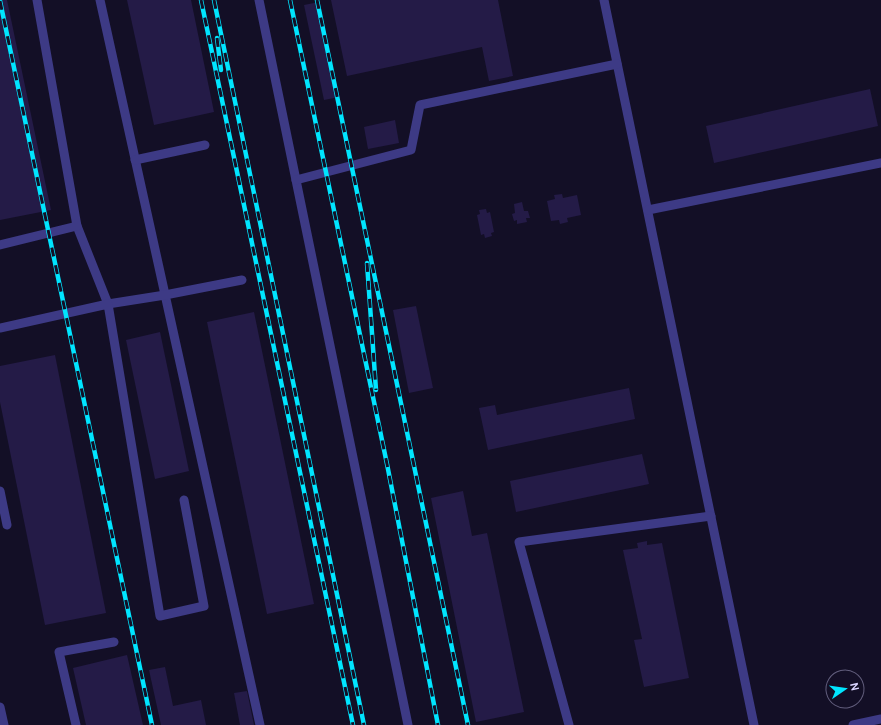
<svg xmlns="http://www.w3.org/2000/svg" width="881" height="725" font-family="Cabin,sans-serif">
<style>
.building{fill:#241b47}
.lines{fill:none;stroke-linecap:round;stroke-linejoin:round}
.lane{stroke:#3d3a85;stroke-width:9}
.rail-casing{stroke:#00e5ff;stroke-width:4.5}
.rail{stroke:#130f26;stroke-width:3;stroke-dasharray:9;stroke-linecap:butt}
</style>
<rect width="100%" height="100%" fill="#130f26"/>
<g class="building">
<path d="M0 0H7L51 210 0 220Z"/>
<path d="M127 0H191L214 112 154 125Z"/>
<path d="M331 0H498L513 76 489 81 482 47 347 76Z"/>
<path d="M319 2 339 97 324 100 304 5Z"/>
<path d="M870 89 878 126 714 163 706 126Z"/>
<path d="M395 120 399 143 368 149 364 127Z"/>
<path d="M562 194 563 198 577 195 581 215 567 218 568 222 560 224 559 220 551 221 547 201 555 199 554 195Z"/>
<path d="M522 202 524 211H528L530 218H526L527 222 517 224V220L514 221 512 214 515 213 514 204Z"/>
<path d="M486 209 487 213 490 212 494 232 491 233 492 236 485 238 484 234 481 235 477 215 480 214 479 210Z"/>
<path d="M416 306 433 388 409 393 393 310Z"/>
<path d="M254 312 314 604 267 614 207 322Z"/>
<path d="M160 332 189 471 155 479 126 340Z"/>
<path d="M55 355 106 613 45 625 0 402V366Z"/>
<path d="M629 388 635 419 488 450 479 408 495 405 497 415Z"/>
<path d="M642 454 649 484 516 512 510 481Z"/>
<path d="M463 491 472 536 487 533 524 712 476 722 431 498Z"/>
<path d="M647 541V545L662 543 689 678 644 687 634 640 642 639 623 550 638 548 637 543Z"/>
<path d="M127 655 143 725H86L73 668Z"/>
<path d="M165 667 173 706 201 700 206 725H161L149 670Z"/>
<path d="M247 691 254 725H240L234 693Z"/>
</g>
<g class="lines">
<g class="lane">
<path d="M100 0 260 725"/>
<path d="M259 0 408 725"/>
<path d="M604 0 754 725"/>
<path d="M135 160 205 145"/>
<path d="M296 180 411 150 420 105 617 64"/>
<path d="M648 210 881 163"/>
<path d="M77 226 108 304 165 295 242 280"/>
<path d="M0 245 77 226 37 0"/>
<path d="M0 328 108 304 160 616 204 606 184 500"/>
<path d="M0 491 7 525"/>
<path d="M0 707 4 725"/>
<path d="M76 725 59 652 114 642"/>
<path d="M569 725 519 542 711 516"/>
<path d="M853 725 881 719"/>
</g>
<g class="rail-casing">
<g id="rail">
<path d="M201 0 353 725"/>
<path d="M214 0 364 725"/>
<path d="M290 0 387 464 438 725"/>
<path d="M317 0 468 725"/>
<path d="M0 1 152 725"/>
<path d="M217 38 221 70"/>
<path d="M367 263 376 390"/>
</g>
</g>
<use href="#rail" class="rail"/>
</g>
<g transform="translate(845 689) rotate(77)"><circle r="19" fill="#130f26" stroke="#625e7d"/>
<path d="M0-3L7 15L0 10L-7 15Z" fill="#00e5ff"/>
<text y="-6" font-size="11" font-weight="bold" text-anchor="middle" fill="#d9d4ff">N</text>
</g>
</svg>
